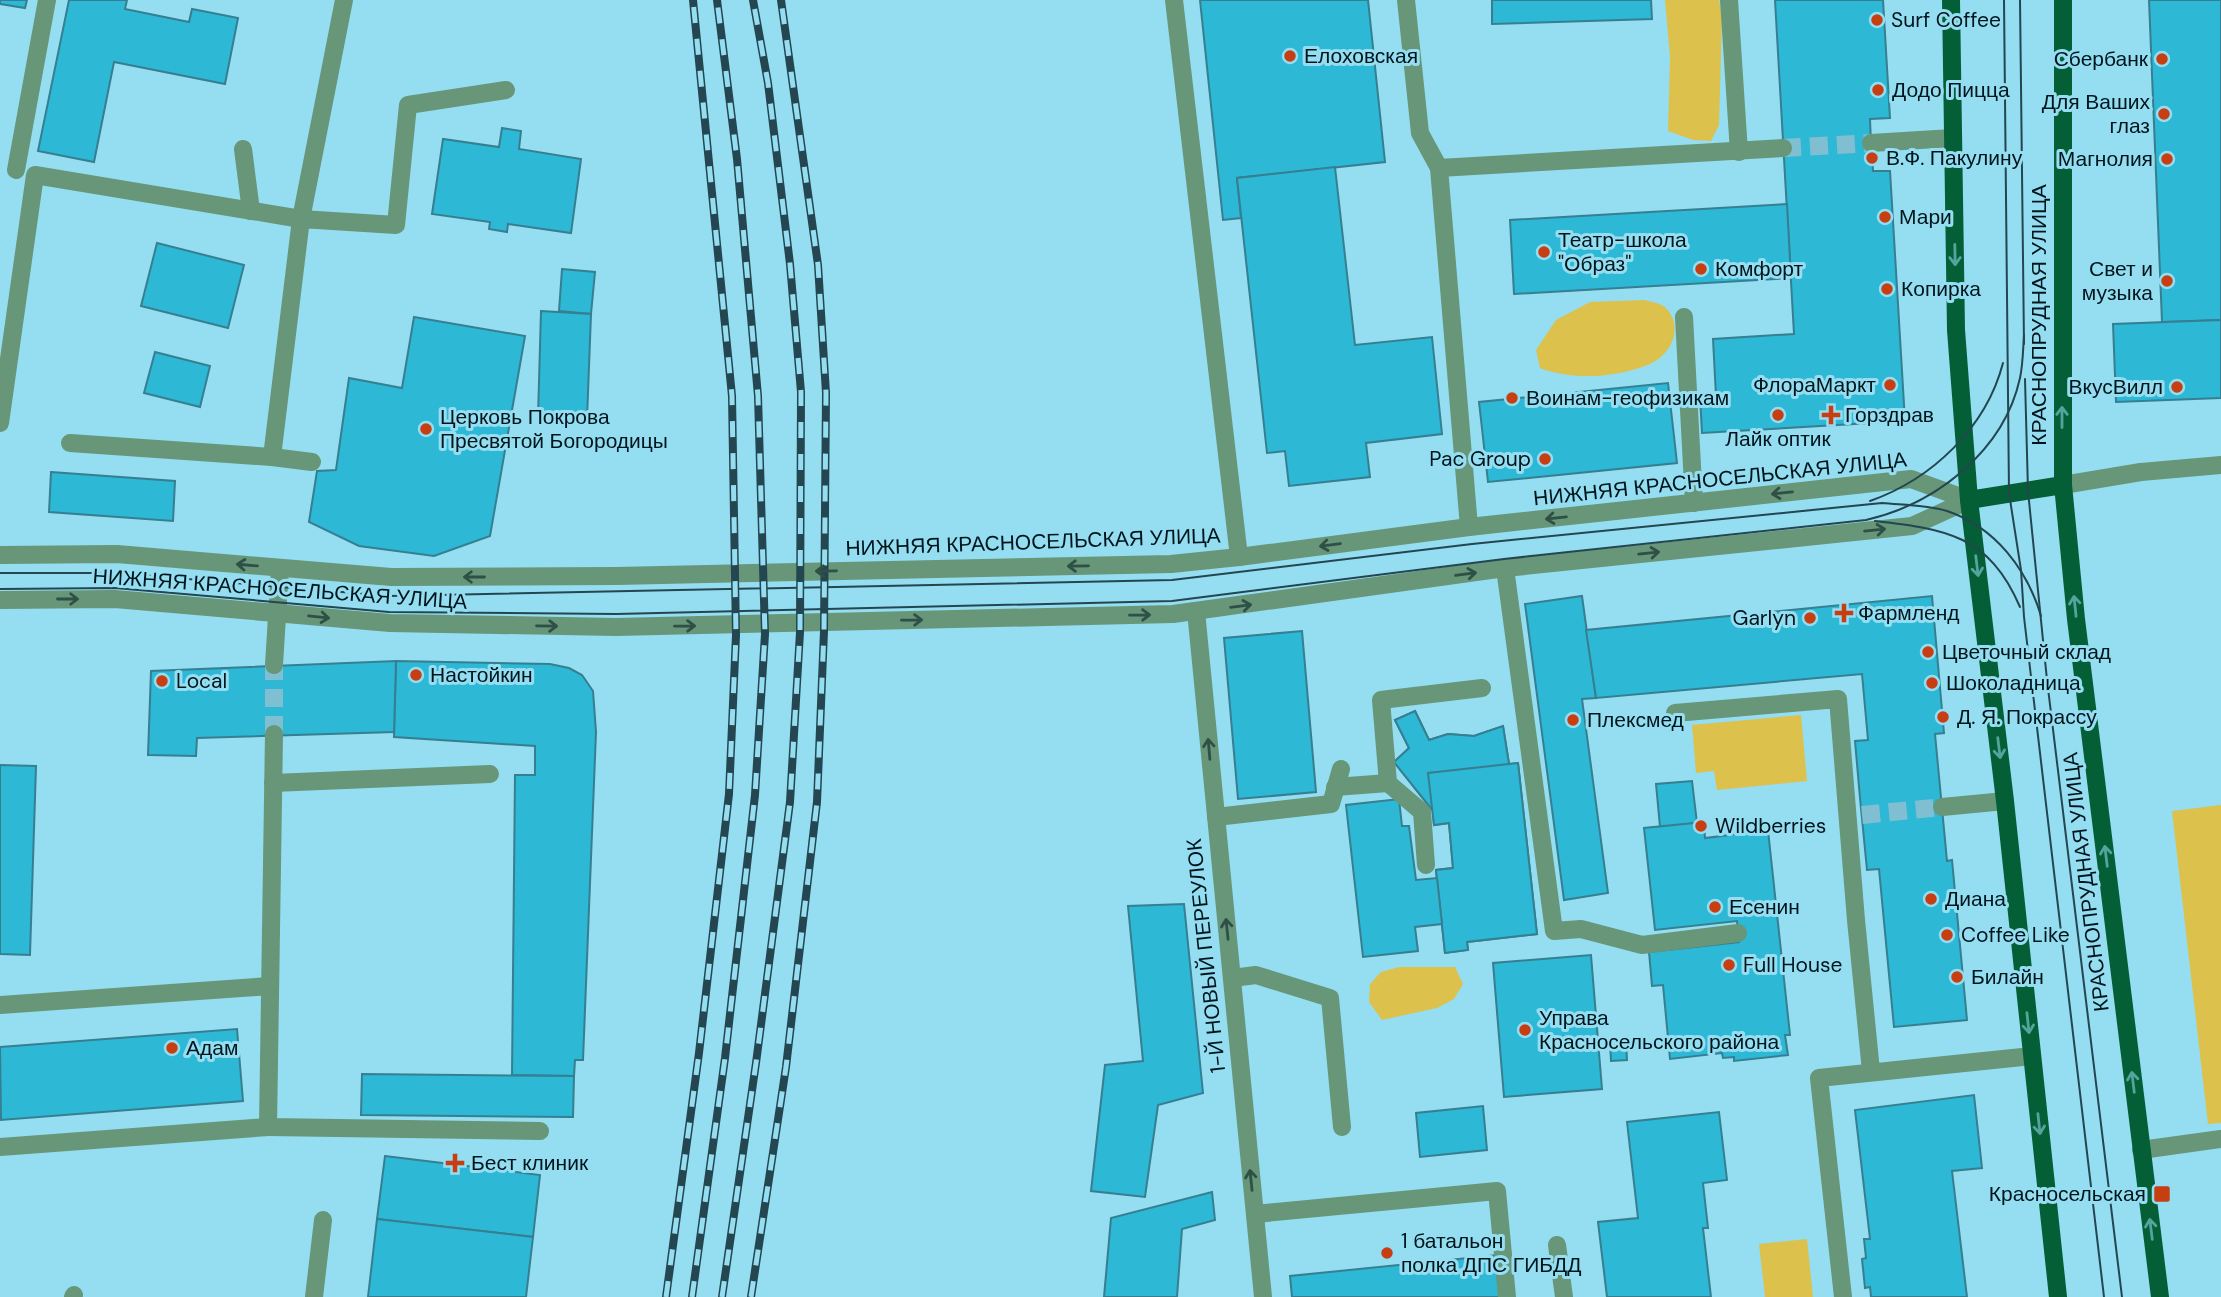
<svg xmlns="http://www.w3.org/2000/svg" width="2221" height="1297" font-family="'DM Sans',sans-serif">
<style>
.green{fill:#dcc14c}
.building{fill:#2db8d6;stroke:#367f91;stroke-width:2}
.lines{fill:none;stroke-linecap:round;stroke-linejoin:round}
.minor-tunnel{stroke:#7fbfd1;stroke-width:18;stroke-dasharray:18 9;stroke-linecap:butt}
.minor{stroke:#679678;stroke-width:18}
.major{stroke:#045f37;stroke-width:18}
.tram{stroke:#244650;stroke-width:2}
.rail-casing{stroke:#244650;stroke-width:8}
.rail{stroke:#95ddf1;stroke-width:5;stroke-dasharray:16;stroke-linecap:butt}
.oneway{stroke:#54a49d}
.oneway2{stroke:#2e5046}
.poi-dot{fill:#c73e12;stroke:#95ddf1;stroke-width:2.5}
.labels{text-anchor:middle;stroke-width:6;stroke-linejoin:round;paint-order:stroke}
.poi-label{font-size:21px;fill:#00161d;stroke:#95ddf1;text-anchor:start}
.street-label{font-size:21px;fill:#00161d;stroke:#95ddf1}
</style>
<rect width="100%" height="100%" fill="#95ddf1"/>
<g class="green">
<path d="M1665 0H1719L1722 16 1719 125 1711 141 1693 140 1668 131 1670 57Z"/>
<path d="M1645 300C1651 302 1660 303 1665 307 1686 328 1670 358 1645 366 1613 378 1571 380 1540 368L1536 350 1556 320 1590 302Z"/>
<path d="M1801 715 1807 781 1717 790 1714 771 1696 773 1692 725Z"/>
<path d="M2221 805V1123L2208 1124 2172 811Z"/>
<path d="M1399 967H1455L1463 984 1454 999 1437 1008 1382 1020 1369 1002 1370 984 1381 972Z"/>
<path d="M1807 1239 1813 1297H1765L1759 1244Z"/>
</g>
<g class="building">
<path d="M0 0H27L25 8 0 4Z"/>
<path d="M69 0H127L125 9 189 22 192 9 238 18 225 84 114 62 94 162 38 151Z"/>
<path d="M1200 0H1368L1385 162 1237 178 1241 218 1223 220Z"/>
<path d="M1492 0H1651L1652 19 1492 24Z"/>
<path d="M1775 0H1883L1890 118 1870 119 1871 143 1873 171H1890L1905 421 1702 433 1700 397 1716 396 1713 339 1794 334Z"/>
<path d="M2149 0H2221V320L2162 322Z"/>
<path d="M502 128 521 131 519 149 581 159 571 233 508 224 507 232 489 229 490 222 432 214 443 139 499 147Z"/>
<path d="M1335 167 1355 345 1432 337 1442 434 1366 443 1370 477 1289 486 1285 451 1267 453 1237 178Z"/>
<path d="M1787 204 1791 278 1514 294 1510 220Z"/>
<path d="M157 243 244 265 228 328 141 306Z"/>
<path d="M562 269 595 272 591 314 559 311Z"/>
<path d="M541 311 591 314 587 419 538 417Z"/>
<path d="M414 317 525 336 490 536 434 556 359 546 309 522 317 471 336 470 349 378 402 388Z"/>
<path d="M2221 320V398L2116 402 2113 324Z"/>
<path d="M155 352 210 366 200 407 144 393Z"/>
<path d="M1668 383 1677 463 1488 482 1479 402Z"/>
<path d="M51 472 175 481 173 521 49 512Z"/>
<path d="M1582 596 1596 698 1582 699 1608 893 1564 900 1525 604Z"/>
<path d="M1932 596 1944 733 1935 734 1947 861 1952 860 1967 1020 1894 1027 1879 869 1867 870 1860 798 1855 741 1868 740 1862 674 1596 698 1586 630Z"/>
<path d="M1302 631 1316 792 1238 799 1224 638Z"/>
<path d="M396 661 550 664 569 668 582 675 593 691 596 732 583 1060H575L574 1076 512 1075 515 775H535V746L394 737Z"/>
<path d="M396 661 394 732 197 738 196 756 148 755 151 671Z"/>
<path d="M1415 711 1429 740 1448 734 1474 736 1503 726 1509 764 1428 773 1433 811 1394 762 1409 748 1395 720Z"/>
<path d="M1415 711 1429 740 1448 734 1474 736 1503 726 1509 764 1518 763 1537 934 1467 942 1468 950 1445 953 1436 870 1453 868 1449 823 1434 825 1433 811 1394 762 1409 748 1395 720Z"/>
<path d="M1518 763 1537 934 1467 942 1468 950 1445 953 1436 870 1453 868 1449 823 1434 825 1428 773Z"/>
<path d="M0 765 36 766 30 955 0 954Z"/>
<path d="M1692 781 1697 823 1660 827 1656 784Z"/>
<path d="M1399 799 1402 826H1409L1416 880 1437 878 1442 924 1415 927 1418 951 1363 957 1346 805Z"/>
<path d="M1704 822 1705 838 1768 830 1790 1035H1785L1788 1055 1734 1061V1057L1723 1058 1722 1053 1670 1059 1663 985 1652 986 1649 952 1739 942 1738 933 1737 921 1655 930 1644 828Z"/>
<path d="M1184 904 1203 1093 1158 1105 1145 1197 1091 1191 1105 1065 1143 1061 1128 906Z"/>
<path d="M1591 955 1602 1089 1504 1097 1493 963Z"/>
<path d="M237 1029 243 1101 1 1120 0 1047Z"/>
<path d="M1626 1041 1627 1060 1611 1061 1610 1043Z"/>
<path d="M362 1074 574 1076 573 1117 361 1115Z"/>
<path d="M1974 1095 1982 1168 1952 1171 1967 1297H1871L1870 1287 1865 1288 1862 1259 1866 1258 1864 1239H1870L1855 1110Z"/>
<path d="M1483 1106 1487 1150 1420 1157 1416 1113Z"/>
<path d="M1719 1112 1727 1180 1703 1183 1708 1228H1703L1711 1297H1607L1598 1222 1638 1218 1627 1122Z"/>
<path d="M385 1156 540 1175 533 1237 377 1219Z"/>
<path d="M1212 1192 1215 1220 1182 1229 1177 1297H1104L1111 1218Z"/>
<path d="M377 1219 533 1237 526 1297H368Z"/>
<path d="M1497 1255 1501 1297H1292L1290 1276Z"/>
</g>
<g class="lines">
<g class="minor-tunnel">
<path d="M1783 148 1871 143"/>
<path d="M274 734V665"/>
<path d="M1862 815 1942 807"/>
</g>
<g class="minor">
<path d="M1174 0 1239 557"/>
<path d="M1406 0 1420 133 1439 168 1469 527"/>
<path d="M1729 0 1739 152"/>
<path d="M1871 143 1953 138"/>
<path d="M243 149 251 211"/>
<path d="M1439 168 1783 148"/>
<path d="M16 170 47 0"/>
<path d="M1684 317 1694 503"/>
<path d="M0 423 35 175 301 219 344 0"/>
<path d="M70 443 272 457 301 219 396 225 408 105 506 90"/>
<path d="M272 457 312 462"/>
<path d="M2063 485 2141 472 2221 465"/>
<path d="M0 555 117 554 391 577 616 576 1171 564 1239 557 1469 527 1911 479 1969 500"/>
<path d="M1505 568 1554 931 1581 929 1642 945 1738 933"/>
<path d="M0 600 115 599 390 623 616 627 1173 614 1505 568 1912 526 1969 500"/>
<path d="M1196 611 1263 1297"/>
<path d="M274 665 280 568"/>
<path d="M1675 713 1838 699 1856 920 1871 1071"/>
<path d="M274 734 268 1127 540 1131"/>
<path d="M273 783 490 774"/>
<path d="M1335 787 1388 783"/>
<path d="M1942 807 2005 801"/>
<path d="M1216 817 1331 804 1341 769"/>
<path d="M1426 865 1422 812 1388 783 1381 700 1482 688"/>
<path d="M1232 978 1256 975 1330 998 1342 1127"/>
<path d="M0 1005 270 986"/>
<path d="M0 1147 268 1127"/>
<path d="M2141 1150 2221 1139"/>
<path d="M1255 1214 1497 1191 1507 1297"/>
<path d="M1557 1245 1564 1297"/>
<path d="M73 1297 74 1295"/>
<path d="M314 1297 323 1220"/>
<path d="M1843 1297 1819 1078 2032 1056"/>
</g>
<g class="major">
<path d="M1951 0 1956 330 1969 500 2005 801 2058 1297"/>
<path d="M2063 0V485L2076 619 2160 1297"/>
<path d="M1969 500 2063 485"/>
</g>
<g class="tram">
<path d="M2004 0 2009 493 2021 570 2024 617 2104 1297"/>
<path d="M2020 0 2024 344"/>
<path d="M2025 379 2028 491 2047 680 2122 1297"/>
<path d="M1870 501C1932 479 1986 428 2003 363"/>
<path d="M1875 521C1946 529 1989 535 2020 607"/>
<path d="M0 573H116L389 596 1172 580 1472 544 1882 503C1903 505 1927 505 1947 511 1995 527 2027 569 2041 616"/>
<path d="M0 589 115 588 389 612 616 614 1172 601 1504 559 1866 520C1936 504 2004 451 2020 378 2023 364 2023 349 2024 335"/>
</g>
<g class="rail-casing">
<g id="rail">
<path d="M666 1297 699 1053 729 794 736 635 732 396 693 0"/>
<path d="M692 1297 725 1058 755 795 765 634 758 396 737 159 717 0"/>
<path d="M722 1297 756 1063 790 802 800 632 801 392 790 264 768 83 753 0"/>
<path d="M751 1297 786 1067 817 802 824 631 826 393 818 265 781 0"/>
</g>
</g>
<use href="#rail" class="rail"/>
</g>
<defs><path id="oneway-shaft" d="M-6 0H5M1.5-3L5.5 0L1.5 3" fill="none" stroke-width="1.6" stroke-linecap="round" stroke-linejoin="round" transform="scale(1.75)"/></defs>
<g class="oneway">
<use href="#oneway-shaft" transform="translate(1955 255) rotate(89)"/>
<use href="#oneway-shaft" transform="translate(2062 417) rotate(-90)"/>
<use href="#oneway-shaft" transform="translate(1977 566) rotate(83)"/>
<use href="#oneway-shaft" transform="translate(2075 606) rotate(-96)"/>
<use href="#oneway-shaft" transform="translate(1999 748) rotate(83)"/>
<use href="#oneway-shaft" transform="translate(2106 856) rotate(-97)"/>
<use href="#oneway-shaft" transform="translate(2028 1023) rotate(84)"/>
<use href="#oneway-shaft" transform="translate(2133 1082) rotate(-97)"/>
<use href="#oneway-shaft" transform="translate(2039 1124) rotate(84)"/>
<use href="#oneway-shaft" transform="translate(2151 1229) rotate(-97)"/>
</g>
<g class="oneway2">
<use href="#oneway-shaft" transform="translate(1782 493) rotate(174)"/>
<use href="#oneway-shaft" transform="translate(1556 518) rotate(174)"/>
<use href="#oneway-shaft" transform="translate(1875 530) rotate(-6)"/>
<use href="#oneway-shaft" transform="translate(1330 545) rotate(173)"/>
<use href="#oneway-shaft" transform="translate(1649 553) rotate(-6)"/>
<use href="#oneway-shaft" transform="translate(247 565) rotate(-175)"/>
<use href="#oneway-shaft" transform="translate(1078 566) rotate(179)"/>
<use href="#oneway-shaft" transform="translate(826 571) rotate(179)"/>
<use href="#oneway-shaft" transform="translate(1466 574) rotate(-8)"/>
<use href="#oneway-shaft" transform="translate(474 577) rotate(180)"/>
<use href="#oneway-shaft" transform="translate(68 599)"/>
<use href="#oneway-shaft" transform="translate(1241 606) rotate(-7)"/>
<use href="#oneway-shaft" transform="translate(1140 615) rotate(-1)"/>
<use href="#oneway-shaft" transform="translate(319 617) rotate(6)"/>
<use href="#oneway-shaft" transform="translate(912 620) rotate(-1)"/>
<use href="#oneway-shaft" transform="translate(547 626) rotate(1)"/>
<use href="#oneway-shaft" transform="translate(685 626) rotate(-1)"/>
<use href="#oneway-shaft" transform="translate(1209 749) rotate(-95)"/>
<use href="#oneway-shaft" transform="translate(1227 929) rotate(-96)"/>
<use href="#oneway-shaft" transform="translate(1251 1180) rotate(-96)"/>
</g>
<g class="poi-dot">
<circle cx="1877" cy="20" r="7"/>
<circle cx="1290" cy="56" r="7"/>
<circle cx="2162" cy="59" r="7"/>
<circle cx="1878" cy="90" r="7"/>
<circle cx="2164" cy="114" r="7"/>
<circle cx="1872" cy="158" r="7"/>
<circle cx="2167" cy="159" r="7"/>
<circle cx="1885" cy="217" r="7"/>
<circle cx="1544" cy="252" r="7"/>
<circle cx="1701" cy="269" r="7"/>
<circle cx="2167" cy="281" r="7"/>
<circle cx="1887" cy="289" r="7"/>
<circle cx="1890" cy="385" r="7"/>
<circle cx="2177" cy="387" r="7"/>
<circle cx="1512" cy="398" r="7"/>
<circle cx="1778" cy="415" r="7"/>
<path d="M1827.5 404.5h7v7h7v7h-7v7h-7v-7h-7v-7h7z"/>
<circle cx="426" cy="429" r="7"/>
<circle cx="1545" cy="459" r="7"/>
<path d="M1840.5 602.5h7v7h7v7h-7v7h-7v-7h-7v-7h7z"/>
<circle cx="1810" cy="618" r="7"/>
<circle cx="1928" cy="652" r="7"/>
<circle cx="416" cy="675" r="7"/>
<circle cx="162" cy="681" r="7"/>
<circle cx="1932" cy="683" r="7"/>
<circle cx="1943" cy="717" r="7"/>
<circle cx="1573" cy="720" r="7"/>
<circle cx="1701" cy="826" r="7"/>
<circle cx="1931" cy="899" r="7"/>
<circle cx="1715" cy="907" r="7"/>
<circle cx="1947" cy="935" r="7"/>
<circle cx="1729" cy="965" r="7"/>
<circle cx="1957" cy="977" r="7"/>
<circle cx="1525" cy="1030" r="7"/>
<circle cx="172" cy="1048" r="7"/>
<path d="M451.5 1152.5h7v7h7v7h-7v7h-7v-7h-7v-7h7z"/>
<rect x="2153" y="1185" width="18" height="18" rx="3.5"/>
<circle cx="1387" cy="1253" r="7"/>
</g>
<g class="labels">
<g class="poi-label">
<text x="1891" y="27">Surf Coffee</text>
<text x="1304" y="63">Елоховская</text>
<text x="2148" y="66" text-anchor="end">Сбербанк</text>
<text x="1892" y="97">Додо Пицца</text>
<text x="2150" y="109" text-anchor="end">Для Ваших<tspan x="2150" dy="24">глаз</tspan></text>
<text x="1886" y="165">В.Ф. Пакулину</text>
<text x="2153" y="166" text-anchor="end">Магнолия</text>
<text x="1899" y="224">Мари</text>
<text x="1558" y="247">Театр-школа<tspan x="1558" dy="24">"Образ"</tspan></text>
<text x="1715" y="276">Комфорт</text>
<text x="2153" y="276" text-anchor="end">Свет и<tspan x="2153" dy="24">музыка</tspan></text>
<text x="1901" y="296">Копирка</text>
<text x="1876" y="392" text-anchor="end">ФлораМаркт</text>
<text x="2163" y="394" text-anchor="end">ВкусВилл</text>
<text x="1526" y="405">Воинам-геофизикам</text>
<text x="1845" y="422">Горздрав</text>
<text x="440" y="424">Церковь Покрова<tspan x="440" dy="24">Пресвятой Богородицы</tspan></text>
<text x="1778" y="446" text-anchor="middle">Лайк оптик</text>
<text x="1531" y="466" text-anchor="end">Pac Group</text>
<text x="1858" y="620">Фармленд</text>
<text x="1796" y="625" text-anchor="end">Garlyn</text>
<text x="1942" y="659">Цветочный склад</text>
<text x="430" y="682">Настойкин</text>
<text x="176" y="688">Local</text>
<text x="1946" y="690">Шоколадница</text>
<text x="1957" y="724">Д. Я. Покрассу</text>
<text x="1587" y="727">Плексмед</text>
<text x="1715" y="833">Wildberries</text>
<text x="1945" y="906">Диана</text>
<text x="1729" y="914">Есенин</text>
<text x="1961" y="942">Coffee Like</text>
<text x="1743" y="972">Full House</text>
<text x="1971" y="984">Билайн</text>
<text x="1539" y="1025">Управа<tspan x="1539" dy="24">Красносельского района</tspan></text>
<text x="186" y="1055">Адам</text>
<text x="471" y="1170">Бест клиник</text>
<text x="2146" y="1201" text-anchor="end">Красносельская</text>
<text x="1401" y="1248">1 батальон<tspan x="1401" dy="24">полка ДПС ГИБДД</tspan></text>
</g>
<g class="street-label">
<text transform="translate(2039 315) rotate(-90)" y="7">КРАСНОПРУДНАЯ УЛИЦА</text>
<text transform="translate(1720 479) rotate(-6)" y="7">НИЖНЯЯ КРАСНОСЕЛЬСКАЯ УЛИЦА</text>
<text transform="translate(1033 542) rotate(-2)" y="7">НИЖНЯЯ КРАСНОСЕЛЬСКАЯ УЛИЦА</text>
<text transform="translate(280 589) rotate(4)" y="7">НИЖНЯЯ КРАСНОСЕЛЬСКАЯ УЛИЦА</text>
<text transform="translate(2086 882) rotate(-97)" y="7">КРАСНОПРУДНАЯ УЛИЦА</text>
<text transform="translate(1206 956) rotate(-96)" y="7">1-Й НОВЫЙ ПЕРЕУЛОК</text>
</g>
</g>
</svg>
